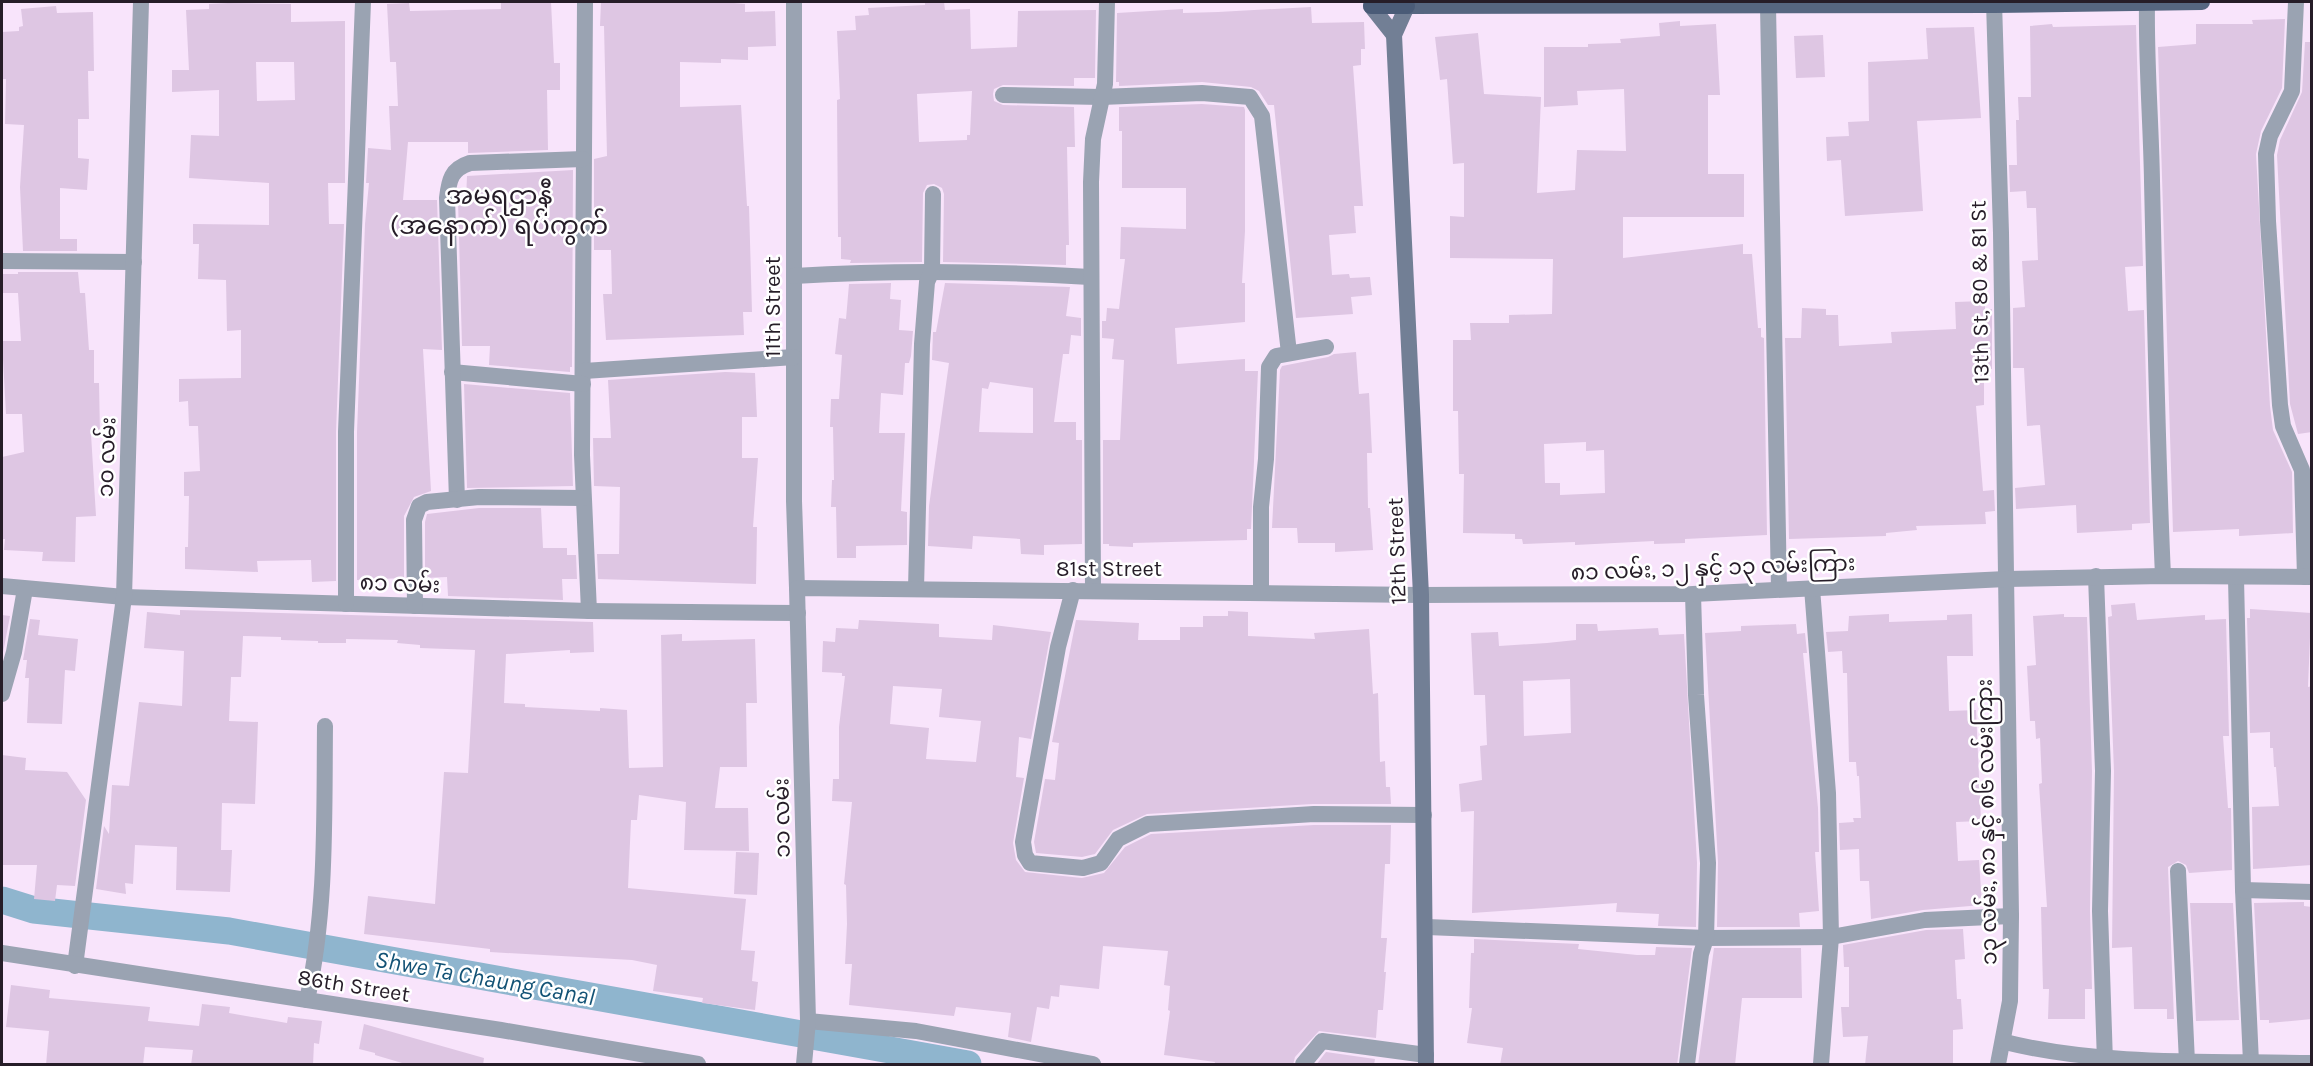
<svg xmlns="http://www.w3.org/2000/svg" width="2313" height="1066" font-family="Karla,'Noto Sans Myanmar',sans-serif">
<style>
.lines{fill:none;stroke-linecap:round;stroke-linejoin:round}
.canal{stroke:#8fb5ce;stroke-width:27}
.building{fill:#dec6e3;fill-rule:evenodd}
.minor{stroke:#9aa3b2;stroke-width:16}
.tertiary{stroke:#9aa3b2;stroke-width:16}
.secondary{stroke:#727f95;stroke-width:16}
.primary{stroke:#566680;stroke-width:16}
.trunk{stroke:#4a5b77;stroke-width:16}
.labels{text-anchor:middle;stroke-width:5;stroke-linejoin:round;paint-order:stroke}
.street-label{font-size:22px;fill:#261d28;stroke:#fff}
.water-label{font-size:24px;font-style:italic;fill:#125275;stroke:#fff}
.quarter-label{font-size:26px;fill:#261d28;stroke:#fff}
</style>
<rect width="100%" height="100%" fill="#f8e4fb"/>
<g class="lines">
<path class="canal" d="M2 900 34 910 229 931 968 1064"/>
</g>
<g class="building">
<path d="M501 2H551L554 63H560V90H547L548 150 468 153V142H408L403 200H437L442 350 423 349 431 491 414 497 404 516V578L357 580V432L365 224 369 183H366L368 148 391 150 389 106H398L396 62H390L387 4 409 3 410 11 501 9Z"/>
<path d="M601 2H723L745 4V12L775 11 776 46 748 47V60L721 59V63L680 62V107L741 105 747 206H749L752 312H743L744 335 606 340 603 294H612L611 250H594V159L607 156 604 26H600Z"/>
<path d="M925 2H944L945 10 970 9 971 49 1017 47 1018 11 1096 10 1095 78H1074V86L1003 85 994 89 993 94 994 101 1003 105 1074 107 1075 147H1067L1069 245H1066V265L943 262 944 194 942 188 934 184 927 185 923 193 922 262 850 263 851 260 841 259V237H838L837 100 840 99 837 31 856 30 855 16 869 15 868 8 925 5ZM972 91 970 135H967V140L919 142 917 94Z"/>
<path d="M228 3 291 4V22L345 21V183H328L329 224H344L336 432V581L312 582 311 560 257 561 258 572 185 569V547H188L189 496H184V472L200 471 198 426H189L188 401 179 402V379L241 378V330L227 331 226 280 198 279 199 244H193V224L269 225V183L189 178 191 135 219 136V90L172 92V70H189L186 10 209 9V4ZM256 62H294L295 100 257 101Z"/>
<path d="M56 6 57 13 93 12 94 71H88L89 119H78V158L89 159 87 190 60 188V239H77V251H23L20 187 24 125 5 124 6 79H2V32L19 31V27L23 26 21 9Z"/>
<path d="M1311 7 1312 23 1364 22 1365 49H1361V65L1353 66 1363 206H1354L1356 233 1329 235 1332 275 1349 274 1350 278 1370 277 1372 295 1351 297 1353 314 1296 318 1274 105H1268L1259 91 1251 87 1202 82 1119 86V82H1116L1117 13 1183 9V13L1218 12Z"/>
<path d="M2285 19 2282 88 2261 131 2256 154 2270 406 2273 430 2292 472 2293 533 2239 536V529L2173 532 2158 47 2196 44V24H2253L2252 20Z"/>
<path d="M1680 21V26L1716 24 1720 95H1708V174H1744V217H1623V258L1743 244V254H1752L1758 328H1761V337L1764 338 1767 535 1685 539V543L1654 544V541L1575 545V542L1523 544 1522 539H1515V534L1463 533 1464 474H1459L1458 411H1453V340H1471L1470 323H1509V315L1552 314 1553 259 1450 258V216L1464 217V163L1453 164 1447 79 1440 80 1435 37 1478 33 1484 94 1541 97 1537 193 1575 190 1577 150 1626 151 1624 89 1577 91 1578 105 1544 107V47H1588V44L1621 43 1620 39 1660 36 1659 23ZM1586 442V451L1604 450 1605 493 1560 495V483H1545L1544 444Z"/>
<path d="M2052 24 2053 27 2136 25 2143 266 2125 267 2128 311 2144 310 2150 523 2132 524V530L2077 533 2076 505 2016 509 2015 488 2045 485 2040 425 2027 426 2024 368H2013V308L2025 307 2022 261 2038 260 2036 208H2027L2026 191 2010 192 2009 165H2017L2016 120H2019L2018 97H2031L2030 26Z"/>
<path d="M1974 27 1981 118 1917 121 1923 211 1845 216 1841 160 1827 161 1826 137 1849 136 1848 122 1869 121 1868 62 1928 59 1926 28Z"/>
<path d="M1823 35 1825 77 1796 78 1794 36Z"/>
<path d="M2305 42H2312V432L2298 434 2290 404 2277 155 2280 140 2302 92Z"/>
<path d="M1202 104 1244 107 1245 110V231L1242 283H1245V322L1175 328 1177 364 1245 359V371H1258L1251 529H1247V540L1133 543V547L1109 546V544H1103V440H1120L1124 360 1112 359 1114 339 1102 338V321H1106L1107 308 1119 309 1125 259H1120L1121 227 1186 229V188H1122V131H1119V107Z"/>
<path d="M573 170 572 367H570V372L489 365 490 346H462L458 200H466L467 176Z"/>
<path d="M18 272H78L80 293H85L89 350H94V383H99L100 434H91L96 516 76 517 75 562 42 561 43 552 4 550 5 539H2V457L24 452 22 414H6L2 341H21L18 293H2V274H18Z"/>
<path d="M891 283 890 299 901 300 899 330 913 331 911 356 909 363H905L903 395 881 393 879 433H905L901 511 907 512V545L856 546V558H837L836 507H831L832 480H834L833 427H830L831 399H839L842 355 835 354 839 318 846 319 849 284Z"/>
<path d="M945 283 1070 287 1066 316 1081 318V336L1071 335 1069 354H1063L1054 422H1076V440H1082V544L1044 545V555L1021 554 1020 539 973 536 972 549 928 546 929 506 949 363 932 360 933 332H936ZM990 382 1033 388V433L979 432 982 388 988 389Z"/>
<path d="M1985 301V310L1992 309V369H1984V405L1976 406 1983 491 1994 490 1995 511 1985 512 1986 524 1916 526 1917 530 1886 533V536L1789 539 1785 338H1801L1802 308 1826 309V315H1838L1839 346 1892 343 1891 332 1956 329 1955 302Z"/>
<path d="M1356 352 1359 394 1369 393 1372 453H1367L1368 508H1370L1373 550 1335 552V543H1298L1297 528H1272L1280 370 1282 366 1328 357 1334 354Z"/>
<path d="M725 372 755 373 757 417H742V458H758L753 527H757L756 584 598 579 597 554H619L620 487 594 486 593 438H611L608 380Z"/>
<path d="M464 384 570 393 573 486 467 488Z"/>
<path d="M479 508H541L543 548H567V555H576L577 579H562L563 600 448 596 447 577 425 578V522L427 514Z"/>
<path d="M2135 603 2137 620 2205 615V620L2226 619 2229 736H2223L2228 808H2231L2232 870 2189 873 2186 865 2178 861 2168 867 2174 1019H2167V1009H2134L2132 947 2112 948 2114 771 2108 617 2112 616 2111 605Z"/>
<path d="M2250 609 2311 613 2308 687 2312 686V865L2253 869 2252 807 2279 806 2276 767H2274L2273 748H2270V732L2250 733 2247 618H2250Z"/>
<path d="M180 610 593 622 594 652 570 653V650L506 654 504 703 525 704V707L600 711V708L627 710 629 768 663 767 661 635 682 634V641L755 639 757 703H746L747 767H720L715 808H748L749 851 684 850 686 802 639 795 637 820H631L628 888 746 899 741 950 755 951 752 981 758 982 755 1010 702 1003 703 998 653 991 657 965 632 960 490 952V949L364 934 368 896 435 904 444 772 468 773 475 650 420 648V645L397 643 398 640 346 639V643H318V641L281 640V637L243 636 241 677H231L229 721 258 722 255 804 222 803 221 850H232L230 892 176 890 177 847 135 845 133 884 125 883 126 894 96 889 104 826 109 834 112 785 129 786 139 702 182 706 184 651 144 648 147 612 180 615Z"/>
<path d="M1228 611 1248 612V636L1315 639 1314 633 1369 629 1373 694 1378 693 1380 762 1385 761 1386 787H1390L1391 804H1313L1147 814 1113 830 1095 854 1082 857 1036 853 1034 842 1045 779 1055 780 1059 743 1052 742 1076 620 1139 623 1138 640H1180V627H1203V616H1228Z"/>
<path d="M1889 614V622L1947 620V615L1972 614 1973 656H1947L1949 711 1976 710 1981 821 1956 822 1958 861 1979 860 1982 905 1923 910 1871 919 1869 881H1860L1859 849 1840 850 1839 823 1854 822 1853 818H1861L1859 776H1857L1856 762H1849L1847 673H1843L1842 651 1828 652 1826 632 1848 631 1849 616Z"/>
<path d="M2064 614V617H2087L2092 771 2090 911 2092 989H2085V1019H2048L2049 989H2043L2041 907H2047L2039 784 2042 783 2040 738 2036 739 2035 721H2030L2027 666 2036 665 2033 616Z"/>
<path d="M2 615 10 616 2 658Z"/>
<path d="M30 619 40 620 38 635 78 639 75 671 65 670 62 724 27 723 29 678H25L27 660H23Z"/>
<path d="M859 620 939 624V637L992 640 993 625 1051 632 1031 739 1019 737 1016 777 1024 778 1013 843 1016 860 1025 872 1082 878 1104 873 1125 847 1151 834 1314 825H1391L1390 864H1385L1381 938H1387L1384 972H1386L1383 1010H1378L1376 1038 1319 1031 1295 1057 1293 1065H1214L1215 1062 1164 1055 1170 1011 1168 1010 1170 986 1164 985 1168 951 1103 946 1099 989 1060 985 1059 997 1051 996 1049 1009 1037 1007 1031 1042 1008 1037 1011 1013 956 1007 954 1016 849 1005 852 964H845L847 924 846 885 844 884 852 802 832 801 833 779H839V727L845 676H842V673L822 672 823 641 835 642 836 628 858 629ZM893 686 942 689 939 717 981 721 976 762 926 759 929 728 890 724Z"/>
<path d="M1576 624H1597L1598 631 1658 628 1659 635 1684 634 1697 863 1696 927 1658 926 1659 914 1616 912 1617 903 1472 913 1474 811 1461 812 1459 784 1482 780 1480 746 1487 745 1485 695H1474L1471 633 1498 632 1499 646 1547 643 1576 640ZM1570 679 1571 733 1524 736 1523 681Z"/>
<path d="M1796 624 1797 634 1805 633 1807 653H1803L1818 808 1819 852H1815L1819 911 1799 913 1800 927H1717L1718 862 1705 633 1741 631V626Z"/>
<path d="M2 755 26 758 25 770 67 772 86 800 75 886 57 885 55 901 34 899 37 865H2Z"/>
<path d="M736 852 759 853 757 895 734 894Z"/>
<path d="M2304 902V906L2312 907V1019L2269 1023V1020H2260L2254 903Z"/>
<path d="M2190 903H2233L2239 1020 2196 1021Z"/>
<path d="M1963 929 1965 959 1955 960 1957 999H1961L1963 1029 1953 1030V1064L1865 1065 1868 1036 1843 1037 1841 1007H1849V967H1844L1843 945 1926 930Z"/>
<path d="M1474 939 1579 944 1578 949 1637 955H1655L1656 947 1692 948 1677 1065H1500L1503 1048 1467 1043 1472 1008H1469L1471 953H1474Z"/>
<path d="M1714 948H1801L1802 998H1742L1735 1065H1698Z"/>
<path d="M11 985 50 990 49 998 150 1007 148 1021 199 1026 202 1004 230 1007 229 1013 287 1023 288 1017 322 1021 319 1044 314 1043 313 1065H191L193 1050 145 1047 143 1065H46L49 1031 6 1027Z"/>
<path d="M364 1024 484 1058 483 1065H409L375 1055V1053L359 1049Z"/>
<path d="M1326 1052 1375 1059 1374 1065H1316Z"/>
</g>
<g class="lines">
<g class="minor">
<path d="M585 2 582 455 589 611"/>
<path d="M794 2V501L797 588"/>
<path d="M1994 2 2001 233 2011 916 2010 1001 1998 1064"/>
<path d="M2296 2 2292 91 2270 136 2266 154 2268 221 2280 405 2283 426 2302 470 2305 577"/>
<path d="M2147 4C2146 63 2151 121 2152 181 2155 312 2157 444 2163 576"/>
<path d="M1768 6 1779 589"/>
<path d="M1003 95 1101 97 1202 93 1250 97 1262 116 1289 353"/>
<path d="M2 261 134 262"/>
<path d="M794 276C893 270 991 271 1090 277"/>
<path d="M584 371 794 357"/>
<path d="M452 372 583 384"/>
<path d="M457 500 447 198C449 180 451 169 470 163L583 159"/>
<path d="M2096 576 2103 771 2100 911 2105 1062"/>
<path d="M2236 578 2243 890 2251 1062"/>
<path d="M2 586 124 597 589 611 798 613"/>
<path d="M1812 588 1828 793 1831 937 1821 1064"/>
<path d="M916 589 922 344 927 282 932 271 933 194"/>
<path d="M1073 590 1058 647 1023 842 1025 855 1030 863 1083 868 1101 863 1118 839 1148 824 1314 814 1424 815"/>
<path d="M1093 590 1091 182 1093 139 1105 84 1107 2"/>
<path d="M1261 592V507L1266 459 1269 367 1276 356 1326 347"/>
<path d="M346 604V432L363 2"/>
<path d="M415 606 414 520 419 506 427 502 479 497 583 498"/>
<path d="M2 694 14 652 25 589"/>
<path d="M2178 871 2187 1062"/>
<path d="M2243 890 2312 892"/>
<path d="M1427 927 1706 938 1831 937 1925 920 2011 916"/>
<path d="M75 966 124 597 141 2"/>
<path d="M307 1000C327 910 324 817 325 726"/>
<path d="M808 1021 916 1031 1093 1064"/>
<path d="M2005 1042C2101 1066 2211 1061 2312 1063"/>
<path d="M1303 1064 1322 1041 1426 1055"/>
<path d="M1687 1064 1701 954 1706 938 1708 863 1696 695 1693 594"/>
</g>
<g class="tertiary">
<path d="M2 953 501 1030 698 1064"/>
<path d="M804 1064 808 1021 797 588 1421 595 1693 594 2006 579 2163 576 2312 577"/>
</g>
<g class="secondary">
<path d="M1371 6 1394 35"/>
<path d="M1407 6 1394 35 1421 595 1426 1064"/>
</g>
<path class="primary" d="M1407 2V6L1994 5 2202 2"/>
<path class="trunk" d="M1371 6H1407"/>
</g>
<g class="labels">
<g class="street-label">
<text transform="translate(1979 292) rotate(-91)" y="8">13th St, 80 &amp; 81 St</text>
<text transform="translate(772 307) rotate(-90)" y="8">11th Street</text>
<text transform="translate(106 457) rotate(-88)" y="8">၁၀ လမ်း</text>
<text transform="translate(1396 551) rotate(-92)" y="8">12th Street</text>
<text transform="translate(1713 567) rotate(-2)" y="8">၈၁ လမ်း, ၁၂ နှင့် ၁၃ လမ်းကြား</text>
<text x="1109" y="576">81st Street</text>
<text transform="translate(400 583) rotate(2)" y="8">၈၁ လမ်း</text>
<text transform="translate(781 818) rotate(-91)" y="8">၁၁ လမ်း</text>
<text transform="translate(1986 822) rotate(-91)" y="8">၁၃ လမ်း, ၈၁ နှင့် ၈၆ လမ်းကြား</text>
<text transform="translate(354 985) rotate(9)" y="8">86th Street</text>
</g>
<g class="water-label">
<text transform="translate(485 978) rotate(10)" y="8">Shwe Ta Chaung Canal</text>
</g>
<g class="quarter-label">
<text x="499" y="204">အမရဌာနီ<tspan x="499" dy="30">(အနောက်) ရပ်ကွက်</tspan></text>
</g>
</g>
<rect width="2313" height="1066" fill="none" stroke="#261d28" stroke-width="6"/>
</svg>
